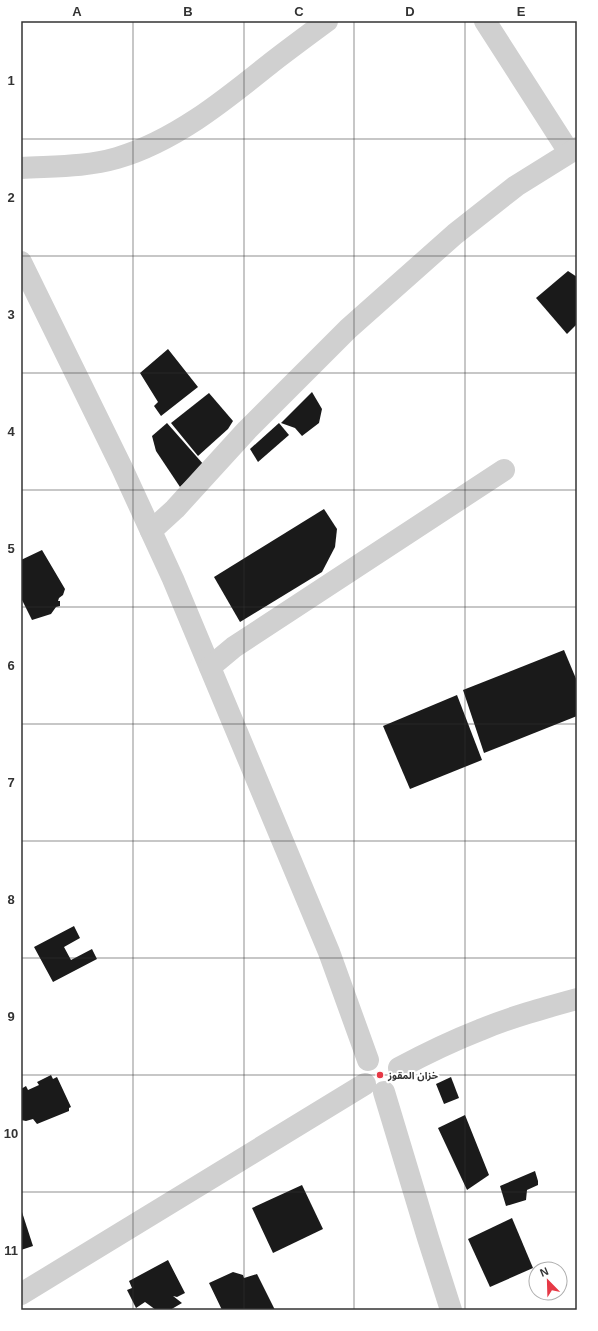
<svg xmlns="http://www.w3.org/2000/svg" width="598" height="1331" font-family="Arial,'Noto Sans Arabic',sans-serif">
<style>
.building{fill:#1a1a1a}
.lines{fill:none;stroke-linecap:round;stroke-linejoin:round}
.minor{stroke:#d0d0d0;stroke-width:22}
.grid{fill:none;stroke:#333;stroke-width:1;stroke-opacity:0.55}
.poi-dot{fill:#e63946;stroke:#fff;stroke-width:1.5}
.labels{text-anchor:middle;stroke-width:4;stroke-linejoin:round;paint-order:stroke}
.poi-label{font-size:10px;font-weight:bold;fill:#333;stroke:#fff;text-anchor:start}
.neatline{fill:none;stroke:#333;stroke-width:1.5}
.grid-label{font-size:13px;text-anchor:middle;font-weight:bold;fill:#333}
</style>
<rect width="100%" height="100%" fill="#fff"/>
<g class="building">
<path d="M568 271 577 277V324L567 334 536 298Z"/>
<path d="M168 349 198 387 161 416 154 406 158 402 140 373Z"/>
<path d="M312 392 322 409 319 423 302 436 295 428 281 423Z"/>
<path d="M209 393 233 421 228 429 198 456 171 423Z"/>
<path d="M167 423 204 465 180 487 156 451 152 436Z"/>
<path d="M279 423 289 435 258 462 250 449Z"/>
<path d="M324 509 337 529 335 547 322 572 240 622 214 577Z"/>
<path d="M42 550 65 589 63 595 59 598 58 601H60V606L56 607 51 614 32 620 21 598V560Z"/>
<path d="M564 650 577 681V716L484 753 463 690Z"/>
<path d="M457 695 482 760 410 789 383 726Z"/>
<path d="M74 926 80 938 64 947 71 960 92 949 97 959 53 982 34 947Z"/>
<path d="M51 1075 53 1079 57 1077 71 1107 69 1108V1111L37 1124 33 1119 26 1121 21 1120V1089L26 1086 28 1090 39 1085 37 1082Z"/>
<path d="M451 1077 459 1098 444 1104 436 1084Z"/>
<path d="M465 1115 489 1175 467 1190 438 1128Z"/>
<path d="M535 1171 538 1181V1185L527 1190 526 1200 506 1206 500 1186Z"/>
<path d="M302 1185 323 1229 273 1253 252 1208Z"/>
<path d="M21 1209 33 1246 21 1250Z"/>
<path d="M512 1218 533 1268 490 1287 468 1239Z"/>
<path d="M168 1260 185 1293 177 1297 173 1296 182 1303 170 1310H156L145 1302 136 1308 127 1290 132 1288 129 1281Z"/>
<path d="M233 1272 243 1275 244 1278 257 1274 275 1310H222L209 1283Z"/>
</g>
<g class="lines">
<g class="minor">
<path d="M485 21 569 152"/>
<path d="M21 168C53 166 86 167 117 158 175 141 225 100 271 63 289 49 308 35 327 21"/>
<path d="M21 262 122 468 173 579 329 952 368 1060"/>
<path d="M151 531 175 509 247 430 348 329 455 234 516 186 577 148"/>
<path d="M210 667 234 647 504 470"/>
<path d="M399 1068C425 1054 452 1041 480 1030 511 1017 544 1008 577 999"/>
<path d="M384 1092 428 1238 451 1310"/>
<path d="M21 1294 365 1084"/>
</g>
</g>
<path class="grid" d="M133 21V1310M244 21V1310M354 21V1310M465 21V1310M21 139H577M21 256H577M21 373H577M21 490H577M21 607H577M21 724H577M21 841H577M21 958H577M21 1075H577M21 1192H577"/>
<circle class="poi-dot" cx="380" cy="1075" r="4"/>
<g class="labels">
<g class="poi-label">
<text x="388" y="1079">خزان المقوز</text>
</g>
</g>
<rect width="598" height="1331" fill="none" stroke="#ffffff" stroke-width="44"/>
<g transform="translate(548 1281) rotate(337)"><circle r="19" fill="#ffffff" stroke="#adadad"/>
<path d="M0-3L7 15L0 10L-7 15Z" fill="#e63946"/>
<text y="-6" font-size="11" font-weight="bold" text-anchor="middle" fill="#333333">N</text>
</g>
<rect x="22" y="22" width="554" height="1287" class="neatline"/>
<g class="grid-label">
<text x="77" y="16">A</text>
<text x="188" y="16">B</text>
<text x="299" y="16">C</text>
<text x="410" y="16">D</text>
<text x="521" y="16">E</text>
<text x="11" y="85">1</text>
<text x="11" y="202">2</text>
<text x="11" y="319">3</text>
<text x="11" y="436">4</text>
<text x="11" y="553">5</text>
<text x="11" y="670">6</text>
<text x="11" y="787">7</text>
<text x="11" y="904">8</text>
<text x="11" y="1021">9</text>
<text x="11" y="1138">10</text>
<text x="11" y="1255">11</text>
</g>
</svg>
